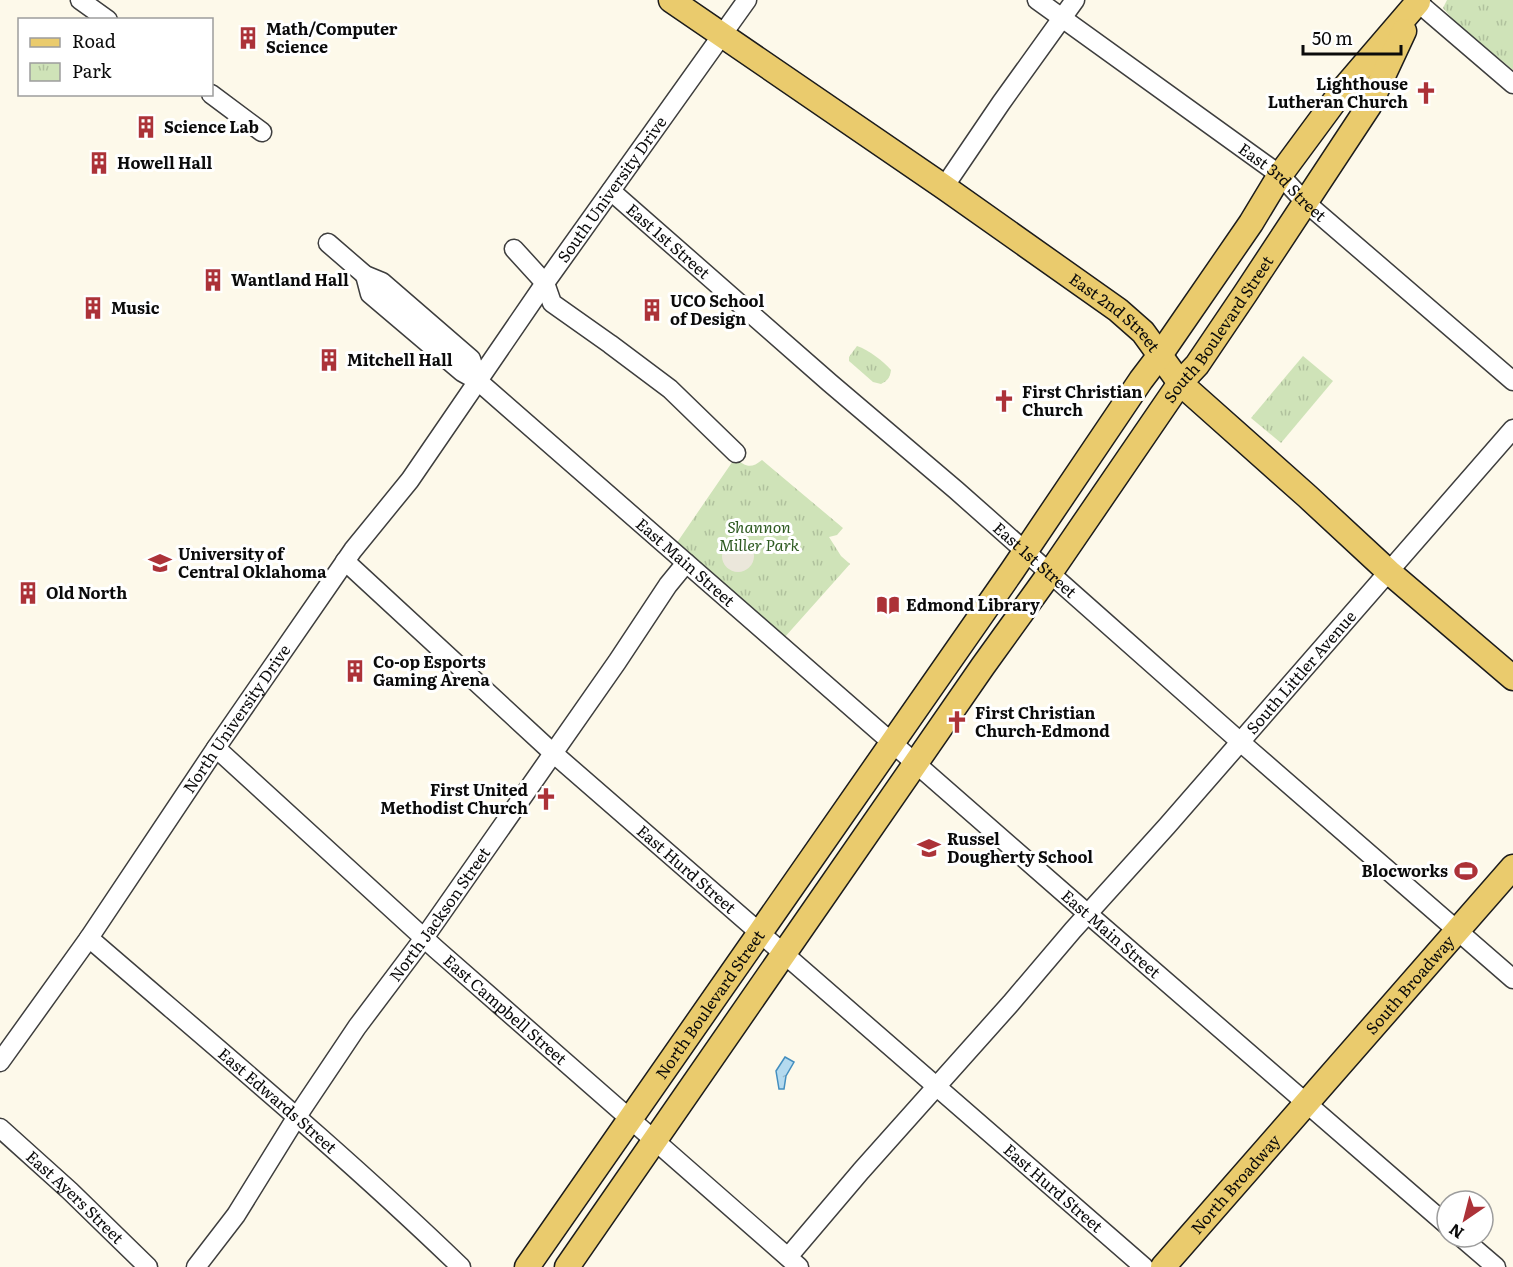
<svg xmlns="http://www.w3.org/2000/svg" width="1513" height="1267" font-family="Literata,serif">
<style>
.park{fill:url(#park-tufts)}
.plaza{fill:#ebe7db}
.water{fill:url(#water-ripples);stroke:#438ebf;stroke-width:1.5}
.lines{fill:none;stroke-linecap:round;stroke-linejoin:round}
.minor-casing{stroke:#3e3e3e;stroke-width:21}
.major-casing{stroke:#1c1c1c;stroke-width:27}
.minor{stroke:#fff;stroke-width:18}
.major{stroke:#eacb6d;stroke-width:24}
.labels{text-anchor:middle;stroke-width:6;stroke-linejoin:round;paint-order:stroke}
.poi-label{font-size:16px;font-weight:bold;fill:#0b0b0b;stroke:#fff;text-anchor:start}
.street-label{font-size:16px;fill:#0b0b0b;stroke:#fff}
.park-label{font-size:16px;font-style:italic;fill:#2f5b22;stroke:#fff}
</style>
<defs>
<pattern id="park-tufts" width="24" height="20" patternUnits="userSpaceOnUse" patternTransform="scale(1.5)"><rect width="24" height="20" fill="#cfe3b8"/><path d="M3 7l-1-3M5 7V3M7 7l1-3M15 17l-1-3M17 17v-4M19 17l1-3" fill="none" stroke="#b0c19d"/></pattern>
<pattern id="water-ripples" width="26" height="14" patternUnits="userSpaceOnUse" patternTransform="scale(1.5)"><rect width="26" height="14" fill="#b4daef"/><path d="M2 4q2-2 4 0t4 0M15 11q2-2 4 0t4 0" fill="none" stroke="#99bacc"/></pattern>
</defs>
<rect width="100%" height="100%" fill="#fdf9ea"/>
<g class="park">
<path d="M1447 0H1513V70L1455 22 1443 8Z"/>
<path d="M857 346C869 350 883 361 891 370 890 378 887 381 881 384L873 382 849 361V357Z"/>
<path d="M1303 356 1333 381 1281 443 1251 418Z"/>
<path d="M735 458C746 467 751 469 762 460L843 528 837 535 829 537 841 556 850 564 784 638 676 544Z"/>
</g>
<circle class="plaza" cx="738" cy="556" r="16"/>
<path class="water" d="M785 1057 794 1062 786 1076 784 1089H779L776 1071Z"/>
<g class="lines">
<g class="minor-casing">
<g id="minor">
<path d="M80 0 108 20"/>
<path id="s1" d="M1037 0 1280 175 1305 202 1513 381"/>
<path d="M1415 0 1513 84"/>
<path d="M211 94 262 132"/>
<path d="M944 187 1001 103 1075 0"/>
<path id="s2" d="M611 191 830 383 956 490 1245 746 1513 979"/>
<path d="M328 243 365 275 382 282 471 359 478 381"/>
<path d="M514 249 545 283 552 303 610 344 670 389 736 453"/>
<path id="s3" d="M365 275 370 294 462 372 478 381 1088 914 1447 1225"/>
<path id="s4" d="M345 561 553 753 1144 1267"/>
<path id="s5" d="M216 748 436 949 799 1267"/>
<path id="s6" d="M89 938C214 1046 342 1152 461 1267"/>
<path id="s7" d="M0 1062 89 938 216 748 353 550 410 480 545 283 747 0"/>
<path id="s8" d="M0 1128 70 1191 148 1267"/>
<path d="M1461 1237 1496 1267"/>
<path id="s9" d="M788 1257 861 1171 1011 1003 1073 930 1167 826 1513 429"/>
<path id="s10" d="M196 1267 236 1215 296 1118 357 1027 424 938 617 662 668 585 686 563"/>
</g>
</g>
<g class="major-casing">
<g id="major">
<path id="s11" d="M671 0 944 187 1118 310 1143 332 1180 383 1307 496 1389 572 1513 678"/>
<path id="s12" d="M527 1267 1012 571 1141 380 1160 355 1251 223 1280 175 1345 87 1418 2"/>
<path id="s13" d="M567 1267 983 666 1050 573 1180 383 1197 365 1245 294 1369 106 1404 31"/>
<path id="s14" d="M1163 1267 1513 867"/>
</g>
</g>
<use href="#minor" class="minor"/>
<use href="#major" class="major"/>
</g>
<defs>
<g id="building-bare" transform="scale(1.8)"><path d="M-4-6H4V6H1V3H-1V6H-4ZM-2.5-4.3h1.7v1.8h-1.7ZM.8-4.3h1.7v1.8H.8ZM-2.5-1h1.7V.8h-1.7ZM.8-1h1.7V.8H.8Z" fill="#ac3238" stroke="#fff" stroke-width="2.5" paint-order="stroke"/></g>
<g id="church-bare" transform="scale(1.8)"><path d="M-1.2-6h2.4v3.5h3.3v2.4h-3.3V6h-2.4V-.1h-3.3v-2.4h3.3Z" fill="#ac3238" stroke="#fff" stroke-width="2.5" paint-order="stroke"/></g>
<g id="university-bare" transform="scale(1.8)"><path d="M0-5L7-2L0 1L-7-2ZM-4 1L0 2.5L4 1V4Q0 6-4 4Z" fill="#ac3238" stroke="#fff" stroke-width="2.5" paint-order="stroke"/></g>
<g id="library-bare" transform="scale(1.8)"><path d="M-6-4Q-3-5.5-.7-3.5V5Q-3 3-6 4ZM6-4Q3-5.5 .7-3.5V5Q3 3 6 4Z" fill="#ac3238" stroke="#fff" stroke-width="2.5" paint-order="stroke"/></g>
<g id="school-bare" transform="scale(1.8)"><path d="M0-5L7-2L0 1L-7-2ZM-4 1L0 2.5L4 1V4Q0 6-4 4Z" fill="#ac3238" stroke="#fff" stroke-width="2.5" paint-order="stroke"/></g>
<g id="stadium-bare" transform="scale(1.8)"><path d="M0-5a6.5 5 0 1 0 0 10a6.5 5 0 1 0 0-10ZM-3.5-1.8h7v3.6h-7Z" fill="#ac3238" stroke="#fff" stroke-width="2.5" paint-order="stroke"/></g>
</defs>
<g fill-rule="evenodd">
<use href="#building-bare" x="248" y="38"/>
<use href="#church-bare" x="1426" y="93"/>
<use href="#building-bare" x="146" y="127"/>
<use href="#building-bare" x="99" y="163"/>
<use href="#building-bare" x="213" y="280"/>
<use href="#building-bare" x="93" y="308"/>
<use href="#building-bare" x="652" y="310"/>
<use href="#building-bare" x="329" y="360"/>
<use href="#church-bare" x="1004" y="401"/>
<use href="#university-bare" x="160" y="563"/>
<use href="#building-bare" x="28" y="593"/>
<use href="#library-bare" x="888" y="605"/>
<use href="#building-bare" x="355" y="671"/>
<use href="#church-bare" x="957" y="722"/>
<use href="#church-bare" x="546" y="799"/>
<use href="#school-bare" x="929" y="848"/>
<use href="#stadium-bare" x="1466" y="871"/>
</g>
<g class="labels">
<g class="poi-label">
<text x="266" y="35">Math/Computer<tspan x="266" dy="18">Science</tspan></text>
<text x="1408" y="90" text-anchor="end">Lighthouse<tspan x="1408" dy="18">Lutheran Church</tspan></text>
<text x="164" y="133">Science Lab</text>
<text x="117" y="169">Howell Hall</text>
<text x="231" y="286">Wantland Hall</text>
<text x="670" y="307">UCO School<tspan x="670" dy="18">of Design</tspan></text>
<text x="111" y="314">Music</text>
<text x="347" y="366">Mitchell Hall</text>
<text x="1022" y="398">First Christian<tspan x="1022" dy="18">Church</tspan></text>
<text x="178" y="560">University of<tspan x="178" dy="18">Central Oklahoma</tspan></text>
<text x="46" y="599">Old North</text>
<text x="906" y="611">Edmond Library</text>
<text x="373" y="668">Co-op Esports<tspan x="373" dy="18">Gaming Arena</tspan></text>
<text x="975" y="719">First Christian<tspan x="975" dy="18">Church-Edmond</tspan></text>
<text x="528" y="796" text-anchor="end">First United<tspan x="528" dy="18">Methodist Church</tspan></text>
<text x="947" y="845">Russel<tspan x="947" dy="18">Dougherty School</tspan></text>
<text x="1448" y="877" text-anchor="end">Blocworks</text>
</g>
<g class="street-label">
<text dy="6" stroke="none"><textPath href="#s1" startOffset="306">East 3rd Street</textPath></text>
<text dy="6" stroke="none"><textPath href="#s7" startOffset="1066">South University Drive</textPath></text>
<text dy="6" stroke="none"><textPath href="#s2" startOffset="76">East 1st Street</textPath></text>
<text dy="6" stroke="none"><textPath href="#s11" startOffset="543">East 2nd Street</textPath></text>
<text dy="6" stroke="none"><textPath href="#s13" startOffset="1142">South Boulevard Street</textPath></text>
<text dy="6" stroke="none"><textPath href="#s2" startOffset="562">East 1st Street</textPath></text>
<text dy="6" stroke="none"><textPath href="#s3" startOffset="434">East Main Street</textPath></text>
<text dy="6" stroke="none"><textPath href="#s9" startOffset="778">South Littler Avenue</textPath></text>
<text dy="6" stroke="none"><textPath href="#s7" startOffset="417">North University Drive</textPath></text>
<text dy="6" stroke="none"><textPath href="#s4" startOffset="460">East Hurd Street</textPath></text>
<text dy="6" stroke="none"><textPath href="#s10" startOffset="429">North Jackson Street</textPath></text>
<text dy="6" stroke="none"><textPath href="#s3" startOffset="999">East Main Street</textPath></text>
<text dy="6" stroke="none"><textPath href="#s14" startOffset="375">South Broadway</textPath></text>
<text dy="6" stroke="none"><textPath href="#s12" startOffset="320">North Boulevard Street</textPath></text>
<text dy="6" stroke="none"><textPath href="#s5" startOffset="390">East Campbell Street</textPath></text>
<text dy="6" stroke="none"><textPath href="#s6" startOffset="249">East Edwards Street</textPath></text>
<text dy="6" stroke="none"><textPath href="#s14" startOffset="110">North Broadway</textPath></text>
<text dy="6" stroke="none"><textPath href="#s4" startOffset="946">East Hurd Street</textPath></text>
<text dy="6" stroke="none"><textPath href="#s8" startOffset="102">East Ayers Street</textPath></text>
</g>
<g class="park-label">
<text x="759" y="533">Shannon<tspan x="759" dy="18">Miller Park</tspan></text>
</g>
</g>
<rect x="18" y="18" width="195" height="78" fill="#ffffff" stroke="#9d9d9d" stroke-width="1.5"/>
<rect x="30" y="38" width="30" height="9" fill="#eacb6d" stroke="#9d9d9d" stroke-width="1.5"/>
<text x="72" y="48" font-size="18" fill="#0b0b0b">Road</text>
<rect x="30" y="63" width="30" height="18" fill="url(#park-tufts)" stroke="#9d9d9d" stroke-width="1.5"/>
<text x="72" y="78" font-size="18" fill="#0b0b0b">Park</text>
<g transform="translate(1465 1219) rotate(215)"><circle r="28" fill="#ffffff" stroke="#9d9d9d" stroke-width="1.5"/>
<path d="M0-4.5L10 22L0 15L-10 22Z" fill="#ac3238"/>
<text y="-9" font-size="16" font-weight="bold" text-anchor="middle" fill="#0b0b0b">N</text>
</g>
<path d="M1303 45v9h98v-9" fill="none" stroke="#0b0b0b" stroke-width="3"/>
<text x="1312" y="45" font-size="18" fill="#0b0b0b" stroke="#ffffff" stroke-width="4.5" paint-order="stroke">50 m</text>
</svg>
